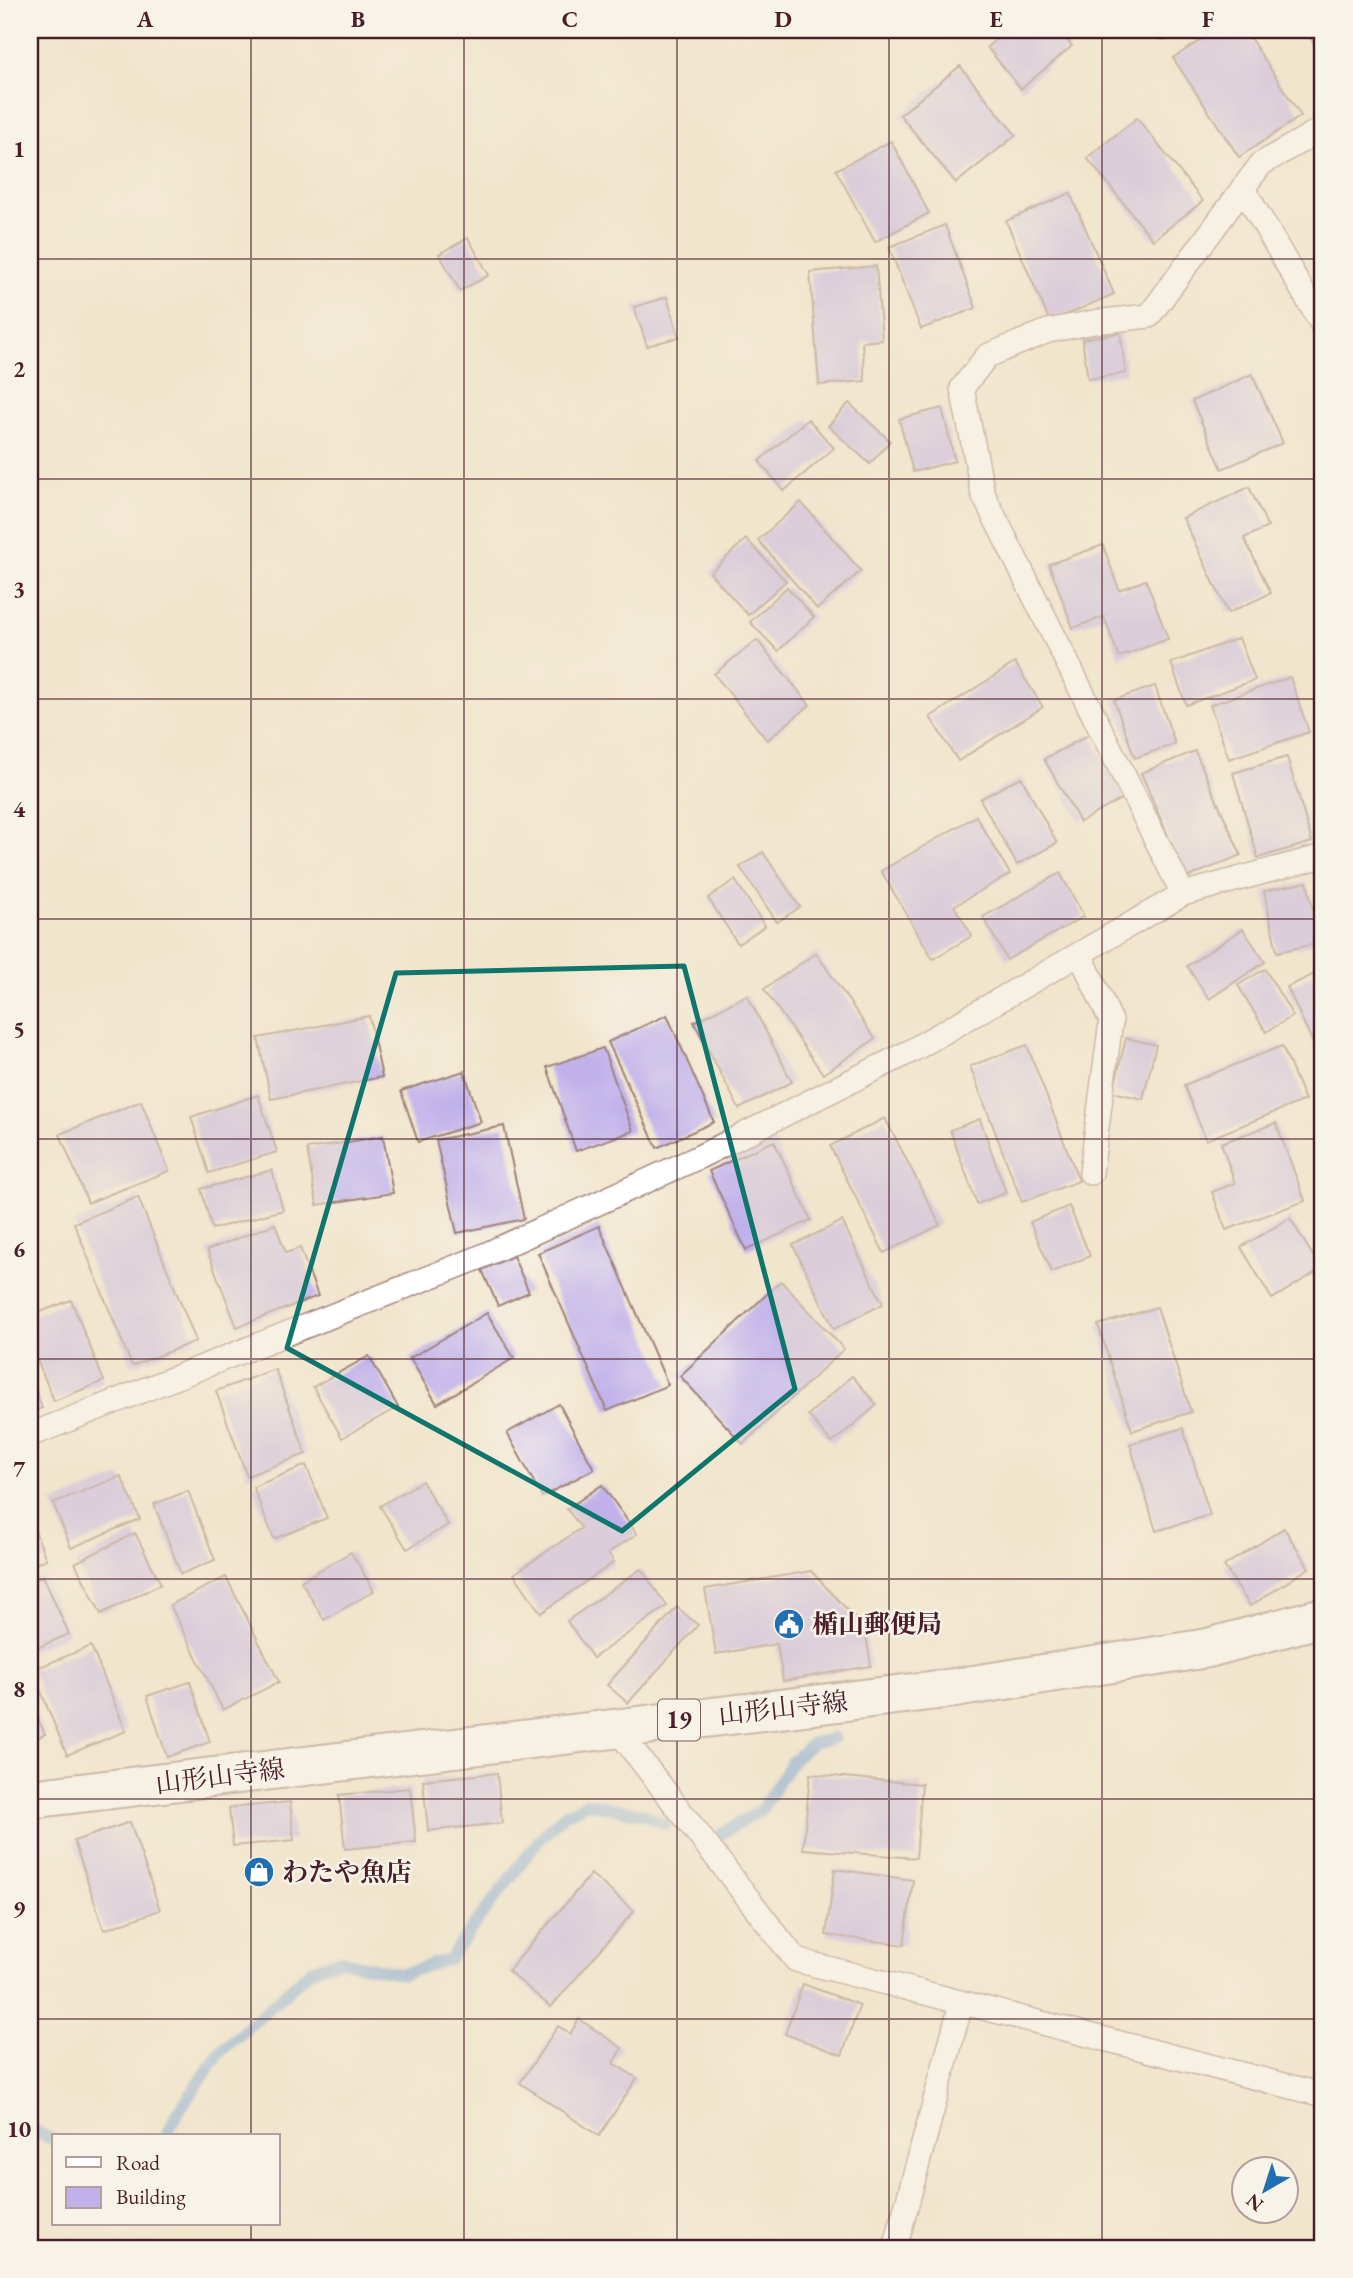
<svg xmlns="http://www.w3.org/2000/svg" width="1353" height="2278" font-family="'EB Garamond','Noto Serif JP',serif">
<style>
.lines{fill:none;stroke-linecap:round;stroke-linejoin:round}
.stream{stroke:#709fd9;stroke-width:12}
.building{fill:#c0b1eb}
.service-casing{stroke:#9e827c;stroke-width:26}
.primary-casing{stroke:#9e827c;stroke-width:42}
.service{stroke:#fff;stroke-width:23}
.primary{stroke:#fff;stroke-width:38}
.marked{fill:none;stroke:#0f766e;stroke-width:5;stroke-linejoin:round}
.grid{fill:none;stroke:#4a1f2b;stroke-width:2;stroke-opacity:0.55}
.labels{text-anchor:middle;stroke-width:5;stroke-linejoin:round;paint-order:stroke}
.shield{fill:#f7f3e8;stroke:#7e5f64;stroke-width:2}
.shield-label{font-size:24px;font-weight:bold;fill:#4a1f2b}
.poi-label{font-size:26px;font-weight:bold;fill:#4a1f2b;stroke:#f7f3e8;text-anchor:start}
.street-label{font-size:26px;fill:#4a1f2b;stroke:#f7f3e8}
.neatline{fill:none;stroke:#4a1f2b;stroke-width:2.5}
.grid-label{font-size:23px;text-anchor:middle;font-weight:bold;fill:#4a1f2b}
</style>
<rect width="100%" height="100%" fill="#f7f3e8"/>
<filter id="ink" filterUnits="userSpaceOnUse"><feTurbulence type="fractalNoise" baseFrequency=".0143" numOctaves="2"/><feDisplacementMap in="SourceGraphic" scale="14" xChannelSelector="R" yChannelSelector="G"/><feConvolveMatrix kernelMatrix="1 2 1 2 8 2 1 2 1" color-interpolation-filters="sRGB"/></filter>
<filter id="wash" filterUnits="userSpaceOnUse"><feTurbulence type="fractalNoise" baseFrequency=".00686" numOctaves="4" result="noise"/><feDisplacementMap in="SourceGraphic" scale="28" xChannelSelector="R" yChannelSelector="G"/><feGaussianBlur stdDeviation="1.57" result="paint"/><feColorMatrix in="noise" values="0 0 0 0 0 0 0 0 0 0 0 0 0 0 0 0 0 1.4 0 .05"/><feComposite in="paint" operator="in"/></filter>
<g filter="url(#wash)">
<rect width="100%" height="100%" fill="#f1e5cc"/>
<g class="lines">
<g class="stream">
<path d="M722 1833 761 1810 792 1761 812 1743 834 1738"/>
<path d="M30 2129 54 2140"/>
<path d="M166 2136 178 2112 221 2051 311 1970 339 1960 402 1974 449 1959 538 1841 562 1816 587 1803 643 1814 665 1824"/>
</g>
</g>
<g id="blocks">
<g class="building">
<path d="M1007 30H1058L1072 46 1021 89 987 47Z"/>
<path d="M1155 30H1176L1162 40Z"/>
<path d="M1217 30H1245L1301 116 1239 157 1173 58Z"/>
<path d="M1319 30H1323V62L1309 35Z"/>
<path d="M960 66 1016 135 956 183 900 115Z"/>
<path d="M1137 118 1203 201 1153 240 1087 158Z"/>
<path d="M891 141 929 213 875 242 836 170Z"/>
<path d="M1070 193 1114 294 1050 322 1006 221Z"/>
<path d="M945 225 976 308 921 329 889 247Z"/>
<path d="M468 238 489 275 460 291 439 254Z"/>
<path d="M876 266 882 340 862 342 865 381 819 385 810 272Z"/>
<path d="M667 297 679 337 647 346 634 307Z"/>
<path d="M1120 333 1126 373 1088 379 1082 339Z"/>
<path d="M1252 374 1283 443 1222 469 1192 401Z"/>
<path d="M849 403 890 441 870 464 828 426Z"/>
<path d="M942 408 955 461 913 472 899 419Z"/>
<path d="M808 419 834 448 784 491 759 461Z"/>
<path d="M1249 487 1268 527 1244 538 1271 593 1228 613 1183 518Z"/>
<path d="M801 502 861 571 817 609 758 540Z"/>
<path d="M746 539 786 581 748 615 710 573Z"/>
<path d="M1103 545 1119 590 1146 580 1168 639 1119 657 1104 617 1073 628 1049 564Z"/>
<path d="M787 587 814 617 778 651 750 622Z"/>
<path d="M1239 638 1255 680 1186 705 1171 663Z"/>
<path d="M757 640 810 705 767 740 714 674Z"/>
<path d="M1015 663 1043 707 958 761 930 717Z"/>
<path d="M1290 677 1309 732 1229 759 1210 705Z"/>
<path d="M1155 686 1175 744 1135 758 1114 700Z"/>
<path d="M1090 734 1125 797 1080 822 1044 759Z"/>
<path d="M1195 751 1241 855 1186 878 1141 773Z"/>
<path d="M1287 757 1312 842 1258 858 1233 773Z"/>
<path d="M1021 777 1057 843 1017 865 980 799Z"/>
<path d="M976 816 1010 874 954 906 972 936 933 959 881 871Z"/>
<path d="M763 852 800 907 777 922 740 867Z"/>
<path d="M1060 873 1084 916 1007 960 983 917Z"/>
<path d="M735 880 765 926 738 944 708 898Z"/>
<path d="M1307 882 1320 943 1277 952 1264 891Z"/>
<path d="M1243 929 1265 962 1209 999 1187 966Z"/>
<path d="M816 953 875 1039 823 1074 764 989Z"/>
<path d="M1265 969 1293 1016 1266 1032 1238 985Z"/>
<path d="M1323 970V1064L1287 987Z"/>
<path d="M747 995 792 1082 739 1109 694 1022Z"/>
<path d="M667 1015 714 1122 657 1148 608 1042Z"/>
<path d="M369 1016 382 1077 271 1099 258 1038Z"/>
<path d="M1126 1038 1156 1045 1143 1099 1113 1092Z"/>
<path d="M1027 1045 1079 1181 1022 1202 970 1066Z"/>
<path d="M1282 1046 1305 1100 1206 1140 1184 1085Z"/>
<path d="M603 1048 633 1131 576 1151 547 1067Z"/>
<path d="M464 1071 481 1122 418 1142 401 1091Z"/>
<path d="M258 1095 277 1152 209 1173 191 1117Z"/>
<path d="M141 1101 169 1171 88 1203 60 1134Z"/>
<path d="M885 1118 940 1225 884 1253 830 1146Z"/>
<path d="M980 1119 1006 1193 977 1204 950 1130Z"/>
<path d="M1276 1123 1305 1201 1226 1230 1212 1192 1235 1183 1221 1143Z"/>
<path d="M504 1126 524 1219 457 1233 436 1140Z"/>
<path d="M383 1136 393 1193 317 1205 307 1149Z"/>
<path d="M774 1141 811 1220 746 1250 709 1171Z"/>
<path d="M272 1170 283 1210 212 1229 201 1189Z"/>
<path d="M138 1197 196 1341 132 1366 74 1223Z"/>
<path d="M1069 1206 1090 1256 1052 1272 1030 1222Z"/>
<path d="M1290 1218 1321 1269 1272 1299 1241 1247Z"/>
<path d="M842 1221 883 1304 834 1329 793 1245Z"/>
<path d="M275 1224 286 1253 300 1248 318 1296 237 1327 207 1250Z"/>
<path d="M599 1226 668 1385 607 1411 538 1253Z"/>
<path d="M513 1256 529 1292 498 1306 482 1270Z"/>
<path d="M781 1281 844 1349 743 1444 680 1376Z"/>
<path d="M71 1300 104 1381 54 1401 30 1343V1316Z"/>
<path d="M1157 1307 1191 1412 1132 1431 1098 1325Z"/>
<path d="M487 1313 514 1358 437 1404 410 1358Z"/>
<path d="M369 1356 398 1407 342 1438 313 1387Z"/>
<path d="M275 1369 306 1454 247 1476 216 1391Z"/>
<path d="M30 1374 42 1408 30 1412Z"/>
<path d="M852 1376 877 1405 832 1443 808 1415Z"/>
<path d="M559 1404 594 1469 542 1497 507 1433Z"/>
<path d="M1183 1428 1210 1515 1156 1531 1130 1444Z"/>
<path d="M306 1465 327 1518 274 1539 253 1487Z"/>
<path d="M121 1476 140 1519 71 1548 53 1503Z"/>
<path d="M422 1481 448 1525 407 1549 380 1506Z"/>
<path d="M602 1485 637 1534 608 1553 614 1562 541 1613 514 1574 581 1528 567 1509Z"/>
<path d="M188 1491 215 1560 181 1574 154 1504Z"/>
<path d="M30 1518 46 1559 30 1566Z"/>
<path d="M1284 1528 1309 1568 1250 1606 1224 1566Z"/>
<path d="M135 1533 161 1584 101 1614 75 1563Z"/>
<path d="M351 1552 374 1591 324 1620 301 1581Z"/>
<path d="M641 1569 667 1606 593 1658 567 1621Z"/>
<path d="M811 1571 865 1629 871 1666 783 1681 777 1644 716 1654 705 1589Z"/>
<path d="M43 1576 69 1634 30 1651V1582Z"/>
<path d="M226 1577 279 1682 223 1710 170 1605Z"/>
<path d="M677 1607 698 1625 628 1703 607 1685Z"/>
<path d="M91 1646 126 1731 67 1755 32 1670Z"/>
<path d="M190 1682 210 1742 167 1757 147 1696Z"/>
<path d="M30 1702 45 1734 30 1742Z"/>
<path d="M497 1773 502 1823 428 1831 423 1780Z"/>
<path d="M810 1774 922 1784 916 1858 803 1849Z"/>
<path d="M410 1788 416 1842 345 1849 339 1795Z"/>
<path d="M290 1802 294 1840 233 1846 229 1808Z"/>
<path d="M130 1822 160 1910 104 1930 74 1841Z"/>
<path d="M835 1869 913 1880 904 1945 826 1935Z"/>
<path d="M591 1874 634 1911 551 2007 508 1971Z"/>
<path d="M803 1984 860 2005 842 2055 785 2034Z"/>
<path d="M579 2019 622 2048 613 2063 637 2078 599 2136 520 2083 558 2026 570 2034Z"/>
</g>
</g>
</g>
<g filter="url(#ink)">
<use href="#blocks" fill-opacity="0" stroke="#9e827c" stroke-width="2"/>
<g class="lines">
<g class="service-casing">
<g id="service">
<path d="M1243 188 1323 326"/>
<path d="M1183 894 983 494 962 388 987 356 1048 331 1094 322 1149 316 1261 164 1323 128"/>
<path d="M1080 954 1111 1021 1091 1173"/>
<path d="M30 1435 478 1258 699 1157 911 1051 1183 894 1323 856"/>
<path d="M615 1727 796 1960 1323 2095"/>
<path d="M895 2248 961 2004"/>
</g>
</g>
<g class="primary-casing">
<path id="primary" d="M30 1799 954 1688 1208 1648 1323 1617"/>
</g>
<use href="#service" class="service"/>
<use href="#primary" class="primary"/>
</g>
</g>
<path d="M0 0H1353V2278H0ZM684 966 795 1389 622 1531 287 1348 396 973Z" fill="#f1e5cc" fill-opacity=".55" fill-rule="evenodd"/>
<path class="marked" d="M684 966 795 1389 622 1531 287 1348 396 973Z"/>
<path class="grid" d="M251 30V2136M464 30V2248M677 30V2248M889 30V2248M1102 30V2248M30 259H1323M30 479H1323M30 699H1323M30 919H1323M30 1139H1323M30 1359H1323M30 1579H1323M30 1799H1323M30 2019H1323M251 2224V2248"/>
<defs>
<g id="civic-disc" transform="scale(1.575)"><circle r="9.5" fill="#1f6fb2" stroke="#f7f3e8"/><path d="M-.6-6.5H3V-4.5H.6V-3L4-1V1h2V6H-6V1h2V-1L-.6-3ZM-1.2 2.5V6h2.4V2.5Z" fill="#fff"/></g>
<g id="shop-disc" transform="scale(1.575)"><circle r="9.5" fill="#1f6fb2" stroke="#f7f3e8"/><path d="M-5-2.5h2.3a2.7 3.5 0 0 1 5.4 0H5L5.5 6h-11ZM-1.5-2.5h3a1.5 2.3 0 0 0-3 0Z" fill="#fff"/></g>
</defs>
<g fill-rule="evenodd">
<use href="#civic-disc" x="789" y="1624"/>
<use href="#shop-disc" x="259" y="1872"/>
</g>
<g class="labels">
<rect class="shield" x="658" y="1699.5" width="42" height="41" rx="5"/>
<g class="shield-label">
<text x="679" y="1728">19</text>
</g>
<g class="poi-label">
<text x="812" y="1633">楯山郵便局</text>
<text x="282" y="1881">わたや魚店</text>
</g>
<g class="street-label">
<text transform="translate(783 1708) rotate(-6)" y="9">山形山寺線</text>
<text transform="translate(220 1776) rotate(-7)" y="9">山形山寺線</text>
</g>
</g>
<rect width="1353" height="2278" fill="none" stroke="#f7f3e8" stroke-width="77"/>
<rect x="52" y="2134" width="228" height="91" fill="#f7f3e8" stroke="#b29e9c" stroke-width="2"/>
<rect x="66" y="2157" width="35" height="10" fill="#ffffff" stroke="#b29e9c" stroke-width="2"/>
<text x="116" y="2170" font-size="21" fill="#4a1f2b">Road</text>
<rect x="66" y="2187" width="35" height="21" fill="#c0b1eb" stroke="#b29e9c" stroke-width="2"/>
<text x="116" y="2204" font-size="21" fill="#4a1f2b">Building</text>
<g transform="translate(1265 2190) rotate(219)"><circle r="33" fill="#f7f3e8" stroke="#b29e9c" stroke-width="2"/>
<path d="M0-5L12 26L0 18L-12 26Z" fill="#1f6fb2"/>
<text y="-10" font-size="19" font-weight="bold" text-anchor="middle" fill="#4a1f2b">N</text>
</g>
<rect x="38" y="38" width="1276" height="2202" class="neatline"/>
<g class="grid-label">
<text x="145" y="27">A</text>
<text x="358" y="27">B</text>
<text x="570" y="27">C</text>
<text x="783" y="27">D</text>
<text x="996" y="27">E</text>
<text x="1208" y="27">F</text>
<text x="19" y="157">1</text>
<text x="19" y="377">2</text>
<text x="19" y="597">3</text>
<text x="19" y="817">4</text>
<text x="19" y="1037">5</text>
<text x="19" y="1257">6</text>
<text x="19" y="1477">7</text>
<text x="19" y="1697">8</text>
<text x="19" y="1917">9</text>
<text x="19" y="2137">10</text>
</g>
</svg>
